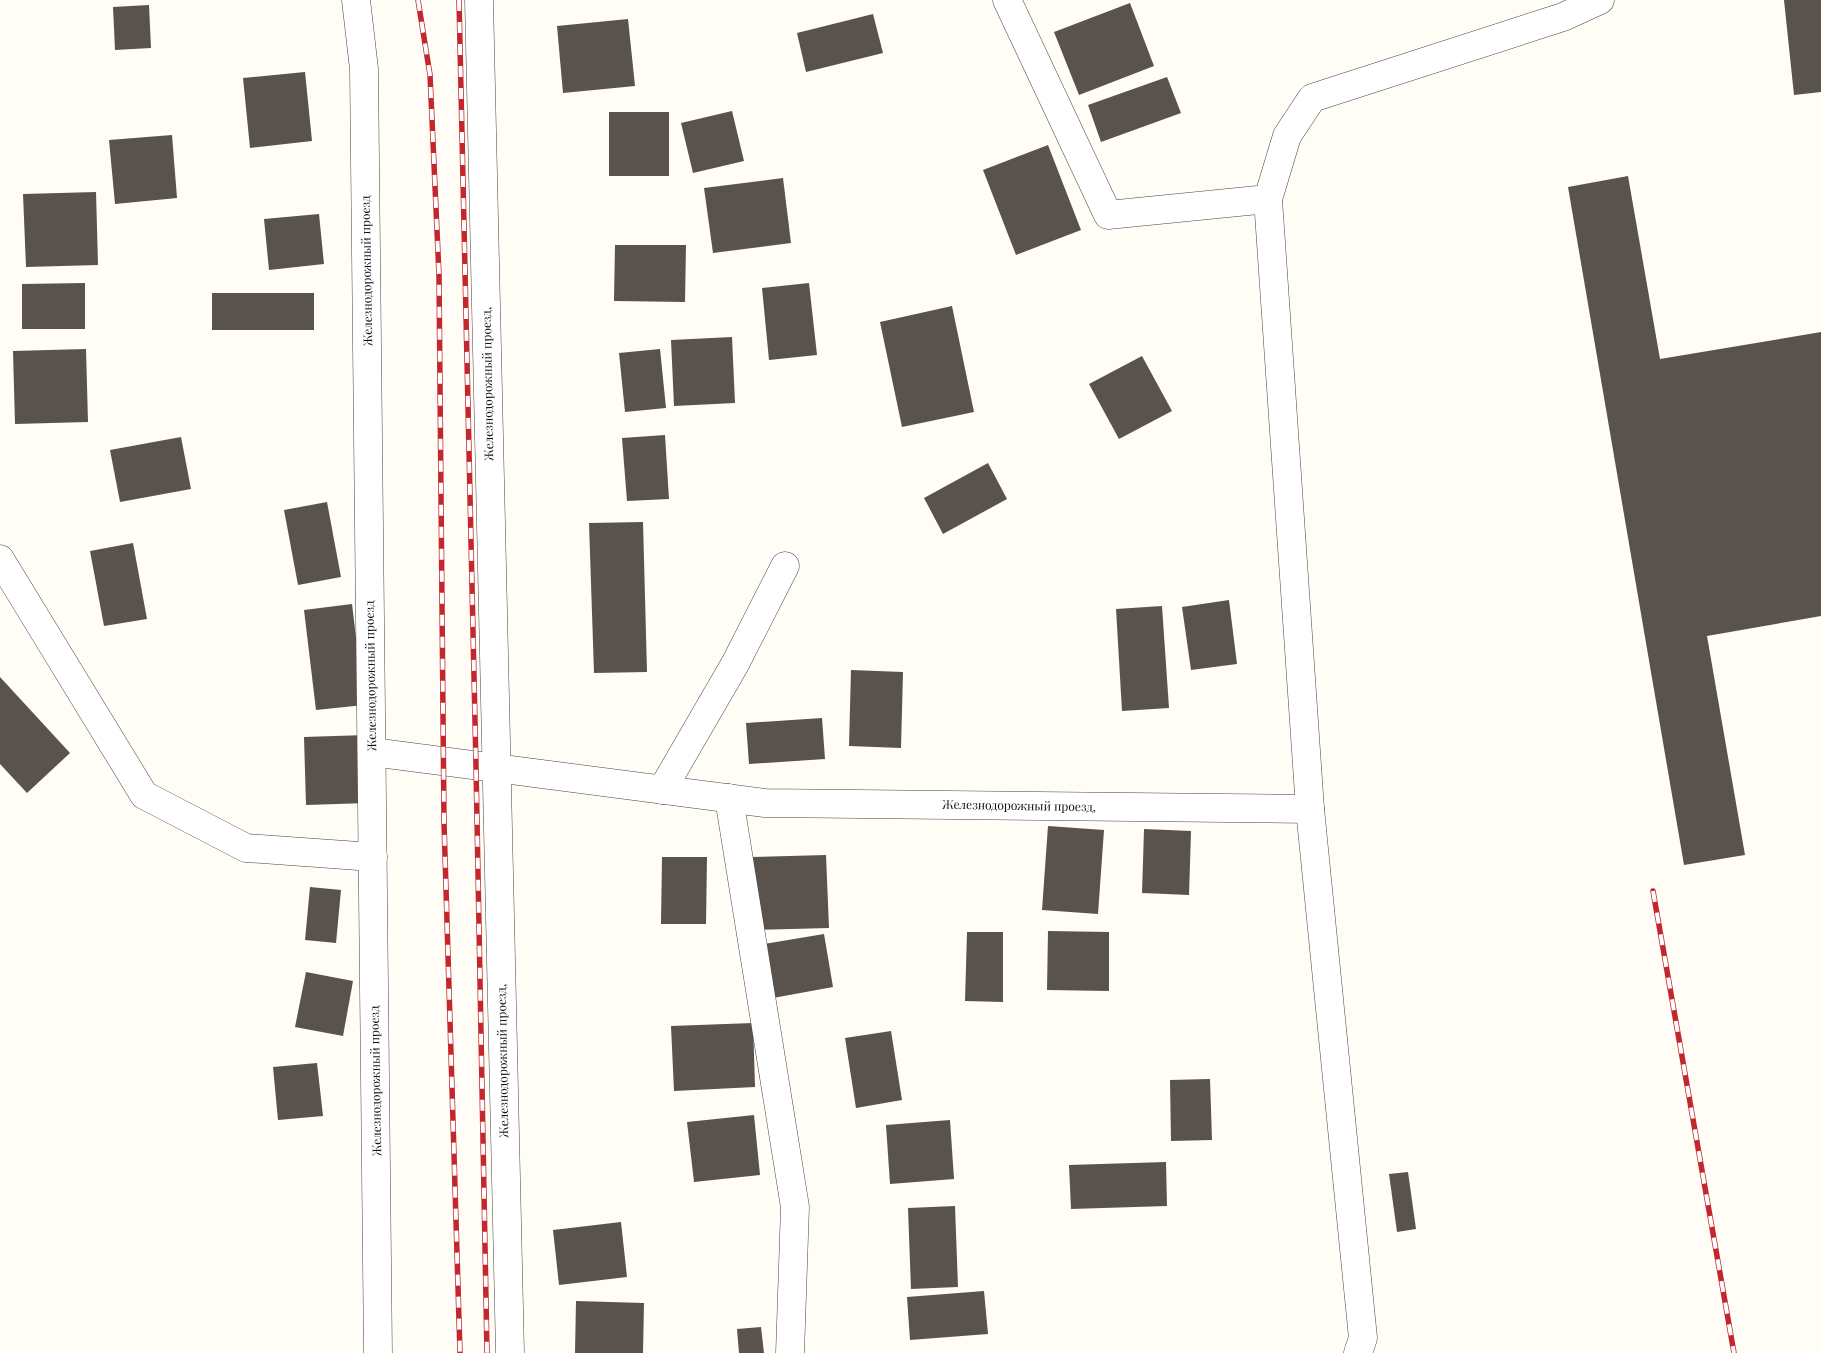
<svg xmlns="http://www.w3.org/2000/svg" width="1821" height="1353" font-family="'Playfair Display',serif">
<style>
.building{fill:#5a524d}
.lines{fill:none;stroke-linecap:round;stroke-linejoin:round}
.minor-casing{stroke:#444;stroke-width:29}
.minor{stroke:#fff;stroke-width:28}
.rail-casing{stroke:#c4262e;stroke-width:5.5}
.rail{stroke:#fff;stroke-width:4;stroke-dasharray:11;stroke-linecap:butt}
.labels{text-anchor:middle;stroke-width:5;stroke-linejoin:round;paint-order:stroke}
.street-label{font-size:12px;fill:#111;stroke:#fff}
</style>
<rect width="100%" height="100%" fill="#fffdf5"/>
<g class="building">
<path d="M1784 0H1821V92L1794 95Z"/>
<path d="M1130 3 1154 66 1079 95 1054 32Z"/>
<path d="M149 5 151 48 115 50 113 7Z"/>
<path d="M873 14 883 53 806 72 797 33Z"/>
<path d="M628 19 635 86 563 93 557 26Z"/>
<path d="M305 72 312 141 250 148 243 78Z"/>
<path d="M1167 77 1181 113 1101 142 1088 105Z"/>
<path d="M732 111 744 161 693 173 681 123Z"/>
<rect x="609" y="112" width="60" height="64"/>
<path d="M172 135 177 198 115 204 109 140Z"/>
<path d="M1048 145 1081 230 1016 255 983 170Z"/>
<path d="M1628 176 1660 359 1821 332V616L1707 636 1745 855 1684 865 1568 187Z"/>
<path d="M783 178 791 243 713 253 704 188Z"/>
<path d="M96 192 98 265 26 267 23 194Z"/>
<path d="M319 214 324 264 269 270 264 219Z"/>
<path d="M615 245H686L685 302 614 301Z"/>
<path d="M85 283V329H22V284Z"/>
<path d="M809 283 817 355 769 360 762 288Z"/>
<rect x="212" y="293" width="102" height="37"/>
<path d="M952 306 974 412 902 427 880 322Z"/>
<path d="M732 337 735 403 674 406 671 340Z"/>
<path d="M86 349 88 422 15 424 13 351Z"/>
<path d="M660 349 666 408 625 412 619 353Z"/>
<path d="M1142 356 1172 411 1119 439 1089 384Z"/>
<path d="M665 435 669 499 627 501 622 438Z"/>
<path d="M181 437 191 489 120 502 110 450Z"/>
<path d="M988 463 1007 499 943 534 924 498Z"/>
<path d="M327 502 341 577 298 585 284 510Z"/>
<path d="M643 522 647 672 594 673 589 523Z"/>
<path d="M133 543 147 619 104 626 90 551Z"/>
<path d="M1229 600 1237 664 1191 670 1182 607Z"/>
<path d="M352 604 364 705 316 710 304 610Z"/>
<path d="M1162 606 1169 708 1122 711 1116 609Z"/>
<path d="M851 670 903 672 901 748 849 746Z"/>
<path d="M0 677 70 753 27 793 0 764Z"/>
<path d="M822 718 825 759 749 764 746 723Z"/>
<path d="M366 735 368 803 306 805 304 737Z"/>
<path d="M1048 826 1104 830 1098 914 1042 910Z"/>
<path d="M1144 829 1191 831 1189 895 1142 893Z"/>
<path d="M826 855 829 928 752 930 750 857Z"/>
<path d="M662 857H707L706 924H661Z"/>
<path d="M310 887 341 890 336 943 305 940Z"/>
<path d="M1048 931 1109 932V991L1047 990Z"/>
<path d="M967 932H1003V1002L965 1001Z"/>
<path d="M824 934 833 987 773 998 764 944Z"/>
<path d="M306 972 353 981 343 1036 295 1027Z"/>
<path d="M753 1023 755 1087 674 1091 671 1026Z"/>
<path d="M891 1031 902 1100 856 1108 845 1038Z"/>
<path d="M317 1063 323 1116 278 1120 273 1067Z"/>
<path d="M1210 1079 1212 1140 1171 1141 1170 1080Z"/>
<path d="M754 1115 760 1175 694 1182 687 1122Z"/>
<path d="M950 1120 954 1179 890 1184 886 1125Z"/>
<path d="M1166 1162 1167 1206 1071 1209 1069 1165Z"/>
<path d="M1408 1172 1416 1229 1397 1232 1389 1174Z"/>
<path d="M955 1206 958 1287 911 1289 908 1208Z"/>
<path d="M621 1222 627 1277 559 1285 553 1230Z"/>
<path d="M984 1291 988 1334 910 1340 907 1297Z"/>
<path d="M576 1301 644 1303 643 1353H575Z"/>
<path d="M761 1327 764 1353H739L737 1329Z"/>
</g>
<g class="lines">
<g class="minor-casing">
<g id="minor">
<path d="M356 0 364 69 378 1353"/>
<path d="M479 0 510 1353"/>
<path d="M1007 0 1108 215 1268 199 1287 136 1312 98 1563 17 1600 0"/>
<path d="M1268 199 1310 809 1363 1338 1358 1353"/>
<path d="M0 559 144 795 246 848 373 857"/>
<path d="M372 752 765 803 1310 809"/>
<path d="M662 790 735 664 785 566"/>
<path d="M729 798 795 1207 790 1353"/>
</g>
</g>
<use href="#minor" class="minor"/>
<g class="rail-casing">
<g id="rail">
<path d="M418 0 430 75 439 275 444 822 460 1353"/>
<path d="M459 0 476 766 487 1353"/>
<path d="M1653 891 1734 1353"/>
</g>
</g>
<use href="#rail" class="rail"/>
</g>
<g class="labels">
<g class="street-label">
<text transform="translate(367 271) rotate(-91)" y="4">Железнодорожный проезд</text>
<text transform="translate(488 384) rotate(-91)" y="4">Железнодорожный проезд,</text>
<text transform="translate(371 676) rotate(-91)" y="4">Железнодорожный проезд</text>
<text transform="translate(1019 806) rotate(1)" y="4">Железнодорожный проезд,</text>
<text transform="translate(503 1061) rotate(-91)" y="4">Железнодорожный проезд,</text>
<text transform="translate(376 1081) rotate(-91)" y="4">Железнодорожный проезд</text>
</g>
</g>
</svg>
